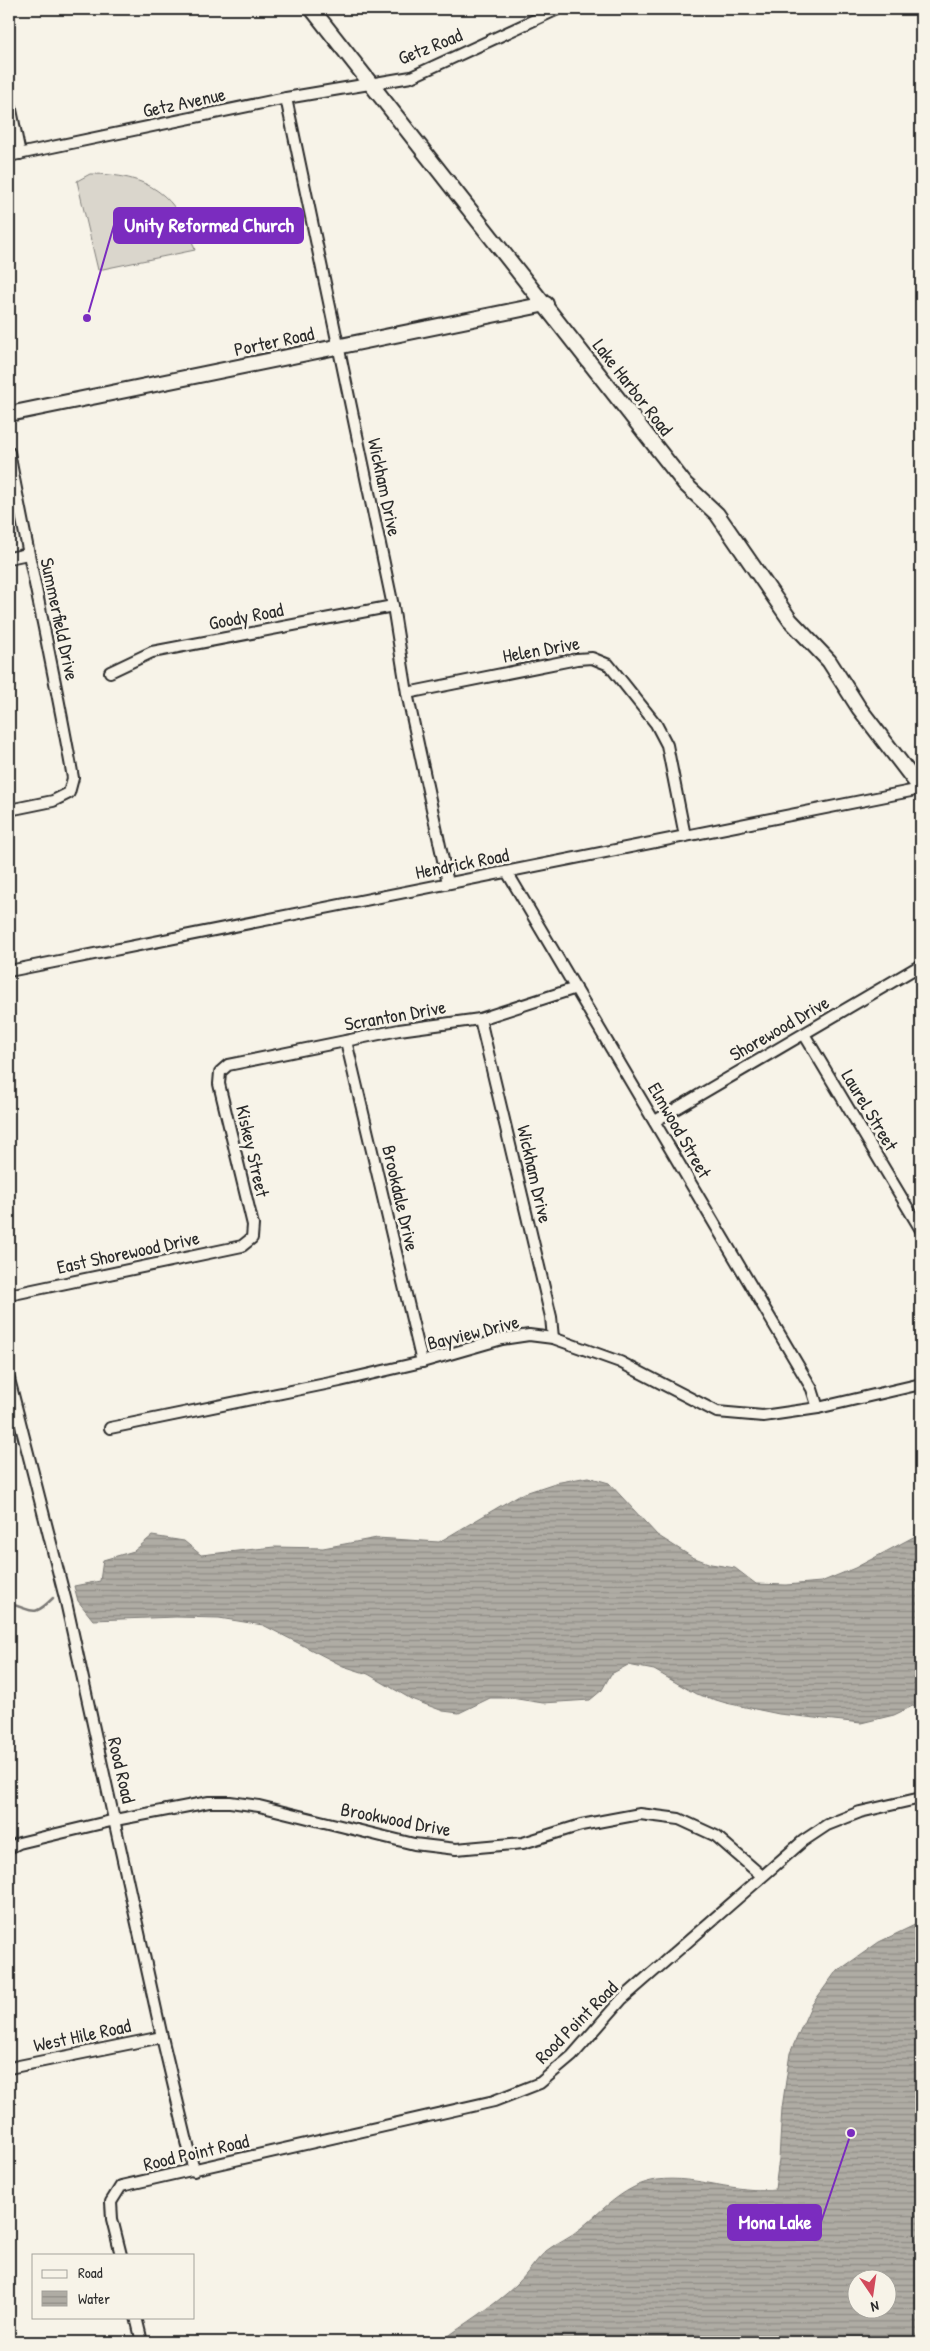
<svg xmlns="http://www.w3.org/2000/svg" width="930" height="2351" font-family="'Patrick Hand',sans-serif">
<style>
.garden{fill:#dad6cc;stroke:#82807c}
.water{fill:url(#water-rules);stroke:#7a7874;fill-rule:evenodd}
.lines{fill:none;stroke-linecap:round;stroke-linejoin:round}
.stream{stroke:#7a7874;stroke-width:2.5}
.minor-casing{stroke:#2b2b2b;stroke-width:14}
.tertiary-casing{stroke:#2b2b2b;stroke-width:18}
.minor{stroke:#f7f3e8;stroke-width:10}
.tertiary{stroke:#f7f3e8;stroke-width:14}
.labels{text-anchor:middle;stroke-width:5;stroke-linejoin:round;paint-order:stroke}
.street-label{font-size:19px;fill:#2b2b2b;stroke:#f7f3e8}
.leader{fill:none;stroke:#7b2cbf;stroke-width:2}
.callout-dot{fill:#7b2cbf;stroke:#f7f3e8;stroke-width:2}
.callout{fill:#7b2cbf;stroke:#7b2cbf;stroke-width:2}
.callout-label{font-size:20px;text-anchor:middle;font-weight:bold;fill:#fff}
</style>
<defs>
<pattern id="water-rules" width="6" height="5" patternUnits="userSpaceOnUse" patternTransform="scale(1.25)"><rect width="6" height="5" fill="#afaca4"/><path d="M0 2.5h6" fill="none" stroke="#8f8c86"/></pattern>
</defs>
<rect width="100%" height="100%" fill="#f7f3e8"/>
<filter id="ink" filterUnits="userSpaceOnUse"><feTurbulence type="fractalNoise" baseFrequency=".02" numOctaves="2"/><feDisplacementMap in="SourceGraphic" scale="10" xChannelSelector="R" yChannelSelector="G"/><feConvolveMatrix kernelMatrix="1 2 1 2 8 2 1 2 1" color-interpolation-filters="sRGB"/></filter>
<g filter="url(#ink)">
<path class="garden" d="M90 174C148 174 178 194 195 250L98 270 77 181Z"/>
<g class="water">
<path d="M588 1477 609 1483 657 1535 692 1557 711 1564 735 1568 756 1584 786 1585 821 1582 855 1568 921 1533V1702L894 1715 861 1723 779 1714 726 1703 696 1694 654 1670 628 1665 611 1674 602 1690 590 1700 543 1703 511 1698H490L459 1713 443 1711 411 1699 368 1674 343 1666 263 1625 219 1618 176 1617 93 1620 78 1601 74 1586 100 1581 103 1560 134 1551 152 1536 184 1541 201 1555 274 1547 323 1548 377 1538 439 1542 519 1495 555 1483Z"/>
<path d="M921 1922V2342H440C466 2323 493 2307 516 2285 527 2275 535 2261 546 2251 557 2242 571 2237 581 2228 604 2209 626 2184 657 2180 697 2175 736 2194 775 2189L779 2159 782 2108 790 2053 811 2006 835 1973 879 1942ZM858 2278H888V2308H858Z"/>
</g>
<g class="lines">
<path class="stream" d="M9 1604C33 1608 31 1620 53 1598"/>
<g class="minor-casing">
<g id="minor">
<path d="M286 98 393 606 407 693 448 883"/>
<path d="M9 100 20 154"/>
<path d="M9 156 286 98 411 77 558 9"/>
<path d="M9 452C29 561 54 669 73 778L69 793 53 801 9 810"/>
<path d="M9 558 28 554"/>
<path d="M110 672 152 652 393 606"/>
<path d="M407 693 577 659 592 658 609 665 656 724 667 745 685 836"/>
<path d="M507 872 812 1389 818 1408"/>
<path d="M9 971 921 789"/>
<path d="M480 1019 551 1317 553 1338"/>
<path d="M804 1034 921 1230"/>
<path d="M346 1041 422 1362"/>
<path d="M655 1121 921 965"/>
<path d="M9 1295 242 1246 252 1238 253 1225 219 1084 220 1072 228 1065 399 1030 480 1019 576 988"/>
<path d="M9 1379 66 1602 162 2037 194 2171"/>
<path d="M110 1428 340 1381 422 1362 502 1339 529 1335 553 1338 620 1362 717 1412 763 1416 818 1408 921 1384"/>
<path d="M9 1848 19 1843 115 1820 209 1802H230L259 1806 414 1844 456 1849 523 1843 581 1825 640 1814 679 1819 716 1836 762 1876"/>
<path d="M9 2068 162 2037"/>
<path d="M121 2255 112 2219 111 2202 121 2186 494 2101 540 2083 572 2056 622 1999 803 1841 827 1825 860 1812 921 1798"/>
<path d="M136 2317 142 2342"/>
</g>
</g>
<g class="tertiary-casing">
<g id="tertiary">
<path d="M312 9 685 484 717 514 790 620 829 661 859 708 921 789"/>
<path d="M9 414 546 304"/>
</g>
</g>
<use href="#minor" class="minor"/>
<use href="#tertiary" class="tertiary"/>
</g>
</g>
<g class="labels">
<g class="street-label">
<text transform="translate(430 46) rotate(-22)" y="7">Getz Road</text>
<text transform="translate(184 102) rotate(-12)" y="7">Getz Avenue</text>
<text transform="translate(274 341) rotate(-12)" y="7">Porter Road</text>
<text transform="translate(633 387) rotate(52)" y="7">Lake Harbor Road</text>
<text transform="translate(385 487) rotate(78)" y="7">Wickham Drive</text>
<text transform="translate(246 616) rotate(-11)" y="7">Goody Road</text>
<text transform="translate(60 619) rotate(78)" y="7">Summerfield Drive</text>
<text transform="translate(541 649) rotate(-10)" y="7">Helen Drive</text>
<text transform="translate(462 863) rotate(-11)" y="7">Hendrick Road</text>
<text transform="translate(395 1015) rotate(-10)" y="7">Scranton Drive</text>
<text transform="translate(779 1028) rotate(-30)" y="7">Shorewood Drive</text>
<text transform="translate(870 1110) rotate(59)" y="7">Laurel Street</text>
<text transform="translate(680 1130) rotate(60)" y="7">Elmwood Street</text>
<text transform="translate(253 1151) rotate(77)" y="7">Kiskey Street</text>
<text transform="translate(535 1174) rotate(77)" y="7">Wickham Drive</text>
<text transform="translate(401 1198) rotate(77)" y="7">Brookdale Drive</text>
<text transform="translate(128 1252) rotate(-12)" y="7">East Shorewood Drive</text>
<text transform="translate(473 1332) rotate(-14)" y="7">Bayview Drive</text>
<text transform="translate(122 1770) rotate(77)" y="7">Rood Road</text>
<text transform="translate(396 1819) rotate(11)" y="7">Brookwood Drive</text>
<text transform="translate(576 2022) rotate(-45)" y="7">Rood Point Road</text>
<text transform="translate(82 2035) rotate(-12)" y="7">West Hile Road</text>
<text transform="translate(196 2152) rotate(-13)" y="7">Rood Point Road</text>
</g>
</g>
<path class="leader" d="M87 318L114 225M851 2133L821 2222"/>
<g class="callout-dot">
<circle cx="87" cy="318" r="5"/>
<circle cx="851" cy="2133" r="5"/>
</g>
<g class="callout">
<rect x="114" y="208" width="189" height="35" rx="5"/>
<rect x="728" y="2205" width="93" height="35" rx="5"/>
</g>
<g class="callout-label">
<text x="209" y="232">Unity Reformed Church</text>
<text x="775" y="2229">Mona Lake</text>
</g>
<rect width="930" height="2351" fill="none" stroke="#f7f3e8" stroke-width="30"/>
<rect x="15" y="15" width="900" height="2321" fill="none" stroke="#2b2b2b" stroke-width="2" filter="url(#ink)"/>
<rect x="32" y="2254" width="162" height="65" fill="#f7f3e8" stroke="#a5a39c"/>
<rect x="42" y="2270" width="25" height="8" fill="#f7f3e8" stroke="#a5a39c"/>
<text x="78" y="2278" font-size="15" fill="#2b2b2b">Road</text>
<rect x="42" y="2291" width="25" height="15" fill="url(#water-rules)" stroke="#a5a39c"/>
<text x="78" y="2304" font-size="15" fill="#2b2b2b">Water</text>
<g transform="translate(872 2294) rotate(167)"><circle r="24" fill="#f7f3e8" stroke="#a5a39c"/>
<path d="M0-4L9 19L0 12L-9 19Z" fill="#d1495b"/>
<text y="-8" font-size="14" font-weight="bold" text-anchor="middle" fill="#2b2b2b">N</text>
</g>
</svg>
